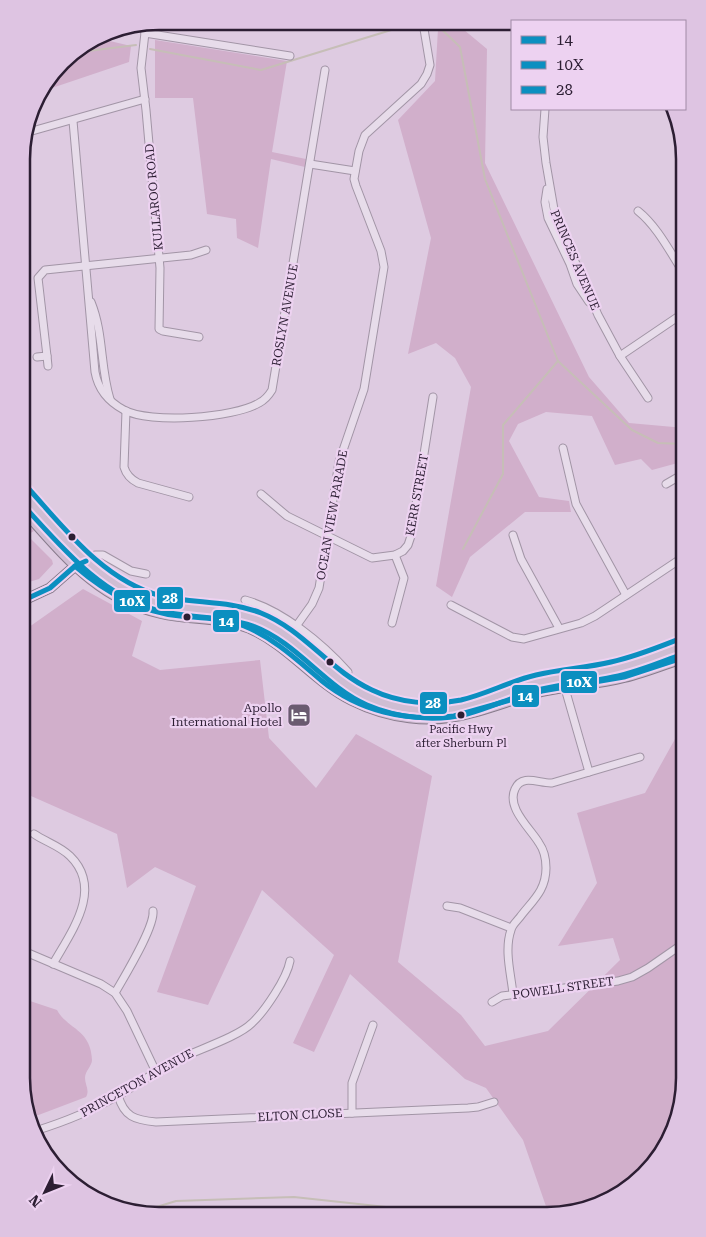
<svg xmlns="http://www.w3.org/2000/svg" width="706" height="1237" font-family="'Roboto Serif',serif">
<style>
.green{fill:#d1afcb}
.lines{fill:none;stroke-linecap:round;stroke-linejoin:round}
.stream{stroke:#c6beb7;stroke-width:2}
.minor-casing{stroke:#a295a6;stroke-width:9}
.major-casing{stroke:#887b8c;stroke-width:11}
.highway-casing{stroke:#887b8c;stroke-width:12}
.minor{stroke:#e7dcea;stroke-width:7}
.major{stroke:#decee0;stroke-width:9}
.highway{stroke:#cfbdd3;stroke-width:10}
.bus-1-casing{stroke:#edd2f1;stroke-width:9}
.bus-2-casing{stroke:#edd2f1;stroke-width:9}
.bus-3-casing{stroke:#edd2f1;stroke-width:9}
.bus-1{stroke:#0b8fc0;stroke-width:5}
.bus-2{stroke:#0b8fc0;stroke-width:5}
.bus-3{stroke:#0b8fc0;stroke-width:5}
.bus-dot{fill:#2c1e33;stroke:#edd2f1;stroke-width:2}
.labels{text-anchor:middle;stroke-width:4.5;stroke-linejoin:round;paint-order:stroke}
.bus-label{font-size:11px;fill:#2c1e33;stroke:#edd2f1}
.street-label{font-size:12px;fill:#2c1e33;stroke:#edd2f1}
.poi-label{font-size:12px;fill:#2c1e33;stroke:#edd2f1;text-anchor:end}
.rim{fill:none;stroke:#2c1e33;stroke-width:2.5}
.line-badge{stroke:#edd2f1;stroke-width:2}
.badge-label{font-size:14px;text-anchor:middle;font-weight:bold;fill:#fff}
</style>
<rect width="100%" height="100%" fill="#decbe1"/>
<g class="green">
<path d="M436 23H463V29L487 49 485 163 589 377 629 423 685 428V461L652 470 641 459 615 465 592 416 546 412 518 424 509 441 539 497 569 501 571 512H525L470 557 452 597 436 586 471 387 455 358 436 343 408 354 431 238 398 120 435 81 438 29Z"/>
<path d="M97 38 131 46 129 62 40 92 68 56Z"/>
<path d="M155 40 287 61 272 152 306 159 305 167 271 159 258 248 237 238 236 219 207 214 193 98H155Z"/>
<path d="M22 517 34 531 27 535 52 560 53 564 39 579 22 584V592Z"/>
<path d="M83 589 142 621 132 656 160 670 260 660 269 738 316 788 356 734 432 776 398 962 461 1015 485 1046 548 1031 620 960 613 938 558 946 597 883 577 813 645 793 685 721 684 1087 656 1162 591 1208 549 1215 523 1140 486 1088 465 1079 350 974 314 1052 293 1043 334 955 262 890 208 1005 157 992 196 886 155 867 127 888 117 834 22 792V632Z"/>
<path d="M21 998 57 1010C67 1029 91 1029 92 1060 92 1066 85 1071 85 1078 85 1085 90 1090 86 1097L28 1119 21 1078Z"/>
</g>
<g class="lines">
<g class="stream">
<path d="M435 23 460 47 485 179 558 361 632 430 658 443 685 444"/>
<path d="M150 49 261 70 414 23"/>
<path d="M72 53 136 45"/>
<path d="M463 549 503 474V425L558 361"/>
<path d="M137 1213 176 1201 294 1197 423 1211 429 1215"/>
</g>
<g class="minor-casing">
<g id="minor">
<path d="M146 24 141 68 146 110 160 268 159 329 163 331 199 337"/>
<path d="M145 33 290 56"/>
<path d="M545 109 543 137 546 163 555 215 598 315 620 356 648 398"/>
<path d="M73 121 95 372C98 389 109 402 124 410 150 424 234 418 259 403 265 400 269 395 272 390L325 70"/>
<path d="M25 133 145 99"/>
<path d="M310 164 355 171"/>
<path d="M547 189 545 202 548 218 570 264 577 284 589 302"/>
<path d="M638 211C658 227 671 254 685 275"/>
<path d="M91 302C104 334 100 367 110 399"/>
<path d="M47 356 48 366"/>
<path d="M620 356 685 312"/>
<path d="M37 357 47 356 38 278 45 270 191 255 206 250"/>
<path d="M126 411 124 467C126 474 130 479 138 483L189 497"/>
<path d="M563 448 576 504 626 595"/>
<path d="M666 484 685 473"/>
<path d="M261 494 287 516 372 558 395 555 403 551 408 545 411 536 433 397"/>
<path d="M513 535 521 559 559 628"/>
<path d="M86 561 95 555H103L131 571 146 574"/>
<path d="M245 600C282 610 322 643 348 672"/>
<path d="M451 605 512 637 524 639 581 623 595 616 685 556"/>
<path d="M392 623 404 578 395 555"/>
<path d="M282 646 312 604 319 588 339 462 364 389 384 267 381 251 356 186 354 179 359 151 365 135 421 84 427 74 430 65 423 23"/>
<path d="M564 685 589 772"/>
<path d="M34 834C46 842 60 846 70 856 104 889 71 932 53 964"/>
<path d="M447 906 460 908 511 928"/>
<path d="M21 950 101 984 115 993 127 1011 156 1072"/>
<path d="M115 993C124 977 155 927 153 911"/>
<path d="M513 994C511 974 504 950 511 930 512 925 517 921 520 917 532 901 546 891 546 868 546 860 544 850 539 843 531 829 506 808 515 789 522 773 540 784 552 783L640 757"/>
<path d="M492 1002 502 996 618 981 632 977 648 968 684 943"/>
<path d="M118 1095C124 1117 135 1120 156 1122L468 1108 478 1107 494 1102"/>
<path d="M352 1113V1083L373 1025"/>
<path d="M35 1131C64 1122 92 1111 119 1095 139 1084 157 1070 177 1060 197 1050 238 1037 252 1023 265 1011 287 978 290 961"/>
</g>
</g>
<g class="major-casing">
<path id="major" d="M22 601 50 588 75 566 82 563"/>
</g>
<g class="highway-casing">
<g id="highway">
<path d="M22 493C61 534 102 590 159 603 191 610 224 606 255 619 269 624 283 632 295 641 317 658 335 680 360 693 390 709 429 715 463 707 489 700 512 688 538 682 565 675 594 675 620 668 642 662 663 653 685 645"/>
<path d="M22 508C64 554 97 599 161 613 192 620 219 616 250 628 289 645 314 681 352 700 388 718 430 724 469 713 494 707 517 697 542 691 569 685 597 684 624 677 645 672 664 664 685 657"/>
</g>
</g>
<use href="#minor" class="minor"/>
<use href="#major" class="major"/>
<use href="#highway" class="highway"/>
<g class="bus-1-casing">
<g id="bus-1">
<path d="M75 566C105 592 139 612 180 616 201 618 223 618 244 626 274 638 297 660 322 681 359 711 406 722 454 716L542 691 624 677 685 657"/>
<path d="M22 601 50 588 75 566 86 561"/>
</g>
</g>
<g class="bus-2-casing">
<path id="bus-2" d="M22 504C61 546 99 594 156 610 188 619 221 615 253 626 298 643 324 686 367 705 397 718 435 722 467 714 493 707 516 695 542 689 566 683 590 682 613 677 638 672 661 662 685 653"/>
</g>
<g class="bus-3-casing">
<path id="bus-3" d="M28 488C65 529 104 581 161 596 194 604 228 600 261 613 304 630 330 671 372 690 399 703 432 706 461 700 487 694 510 681 536 675 561 669 586 668 611 662 635 657 659 647 682 638"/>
</g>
<use href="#bus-1" class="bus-1"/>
<use href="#bus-2" class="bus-2"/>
<use href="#bus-3" class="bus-3"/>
</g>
<defs>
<g id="hotel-square" transform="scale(1.25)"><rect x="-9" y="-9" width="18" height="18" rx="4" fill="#6a5b70" stroke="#edd2f1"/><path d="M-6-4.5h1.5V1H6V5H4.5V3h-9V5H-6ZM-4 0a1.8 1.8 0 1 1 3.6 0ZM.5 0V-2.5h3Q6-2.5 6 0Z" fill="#fff"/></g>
</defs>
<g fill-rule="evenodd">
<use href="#hotel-square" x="299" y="715"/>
</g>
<g class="bus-dot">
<circle cx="72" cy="537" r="4.5"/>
<circle cx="187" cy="617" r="4.5"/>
<circle cx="330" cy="662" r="4.5"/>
<circle cx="461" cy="715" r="4.5"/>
</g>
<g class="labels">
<g class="bus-label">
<text x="461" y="733">Pacific Hwy<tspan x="461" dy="14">after Sherburn Pl</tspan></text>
</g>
<g class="street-label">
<text transform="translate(154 197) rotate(-95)" y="4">KULLAROO ROAD</text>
<text transform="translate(575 260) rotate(67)" y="4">PRINCES AVENUE</text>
<text transform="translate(285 315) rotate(-80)" y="4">ROSLYN AVENUE</text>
<text transform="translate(417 495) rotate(-80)" y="4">KERR STREET</text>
<text transform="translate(332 515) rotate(-80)" y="4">OCEAN VIEW PARADE</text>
<text transform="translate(563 988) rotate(-8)" y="4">POWELL STREET</text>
<text transform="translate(137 1083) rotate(-29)" y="4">PRINCETON AVENUE</text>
<text transform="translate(300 1115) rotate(-3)" y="4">ELTON CLOSE</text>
</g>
<g class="poi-label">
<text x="282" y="712">Apollo<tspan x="282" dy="14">International Hotel</tspan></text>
</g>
</g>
<path d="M0 0H706V1237H0ZM159 30H547A129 129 0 0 1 676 159V1078A129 129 0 0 1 547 1207H159A129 129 0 0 1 30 1078V159A129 129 0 0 1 159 30Z" fill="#dec4e2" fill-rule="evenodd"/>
<path class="rim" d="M159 30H547A129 129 0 0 1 676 159V1078A129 129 0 0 1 547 1207H159A129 129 0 0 1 30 1078V159A129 129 0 0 1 159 30Z"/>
<g class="line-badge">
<rect x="156" y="586" width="28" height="24" rx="5" fill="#0b8fc0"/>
<rect x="113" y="589" width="38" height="24" rx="5" fill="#0b8fc0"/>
<rect x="212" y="609" width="28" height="24" rx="5" fill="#0b8fc0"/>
<rect x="560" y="670" width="38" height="24" rx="5" fill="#0b8fc0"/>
<rect x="511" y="684" width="29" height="24" rx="5" fill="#0b8fc0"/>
<rect x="419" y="691" width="29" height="24" rx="5" fill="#0b8fc0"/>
</g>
<g class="badge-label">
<text x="170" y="603">28</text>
<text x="132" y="606">10X</text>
<text x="226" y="626">14</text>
<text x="579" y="687">10X</text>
<text x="525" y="701">14</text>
<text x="433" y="708">28</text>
</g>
<rect x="511" y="20" width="175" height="90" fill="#edd2f1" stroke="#a08aa5"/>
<rect x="521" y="36" width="25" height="8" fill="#0b8fc0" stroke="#a08aa5"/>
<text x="556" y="45" font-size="15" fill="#2c1e33">14</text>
<rect x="521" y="61" width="25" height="8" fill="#0b8fc0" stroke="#a08aa5"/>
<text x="556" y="70" font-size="15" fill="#2c1e33">10X</text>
<rect x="521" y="86" width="25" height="8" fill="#0b8fc0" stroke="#a08aa5"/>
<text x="556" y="95" font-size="15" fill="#2c1e33">28</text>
<g transform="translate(45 1192) rotate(227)" stroke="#edd2f1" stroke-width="4" paint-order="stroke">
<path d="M0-4L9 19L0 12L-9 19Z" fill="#2c1e33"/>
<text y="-8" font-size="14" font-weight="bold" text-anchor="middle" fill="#2c1e33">N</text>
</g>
</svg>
